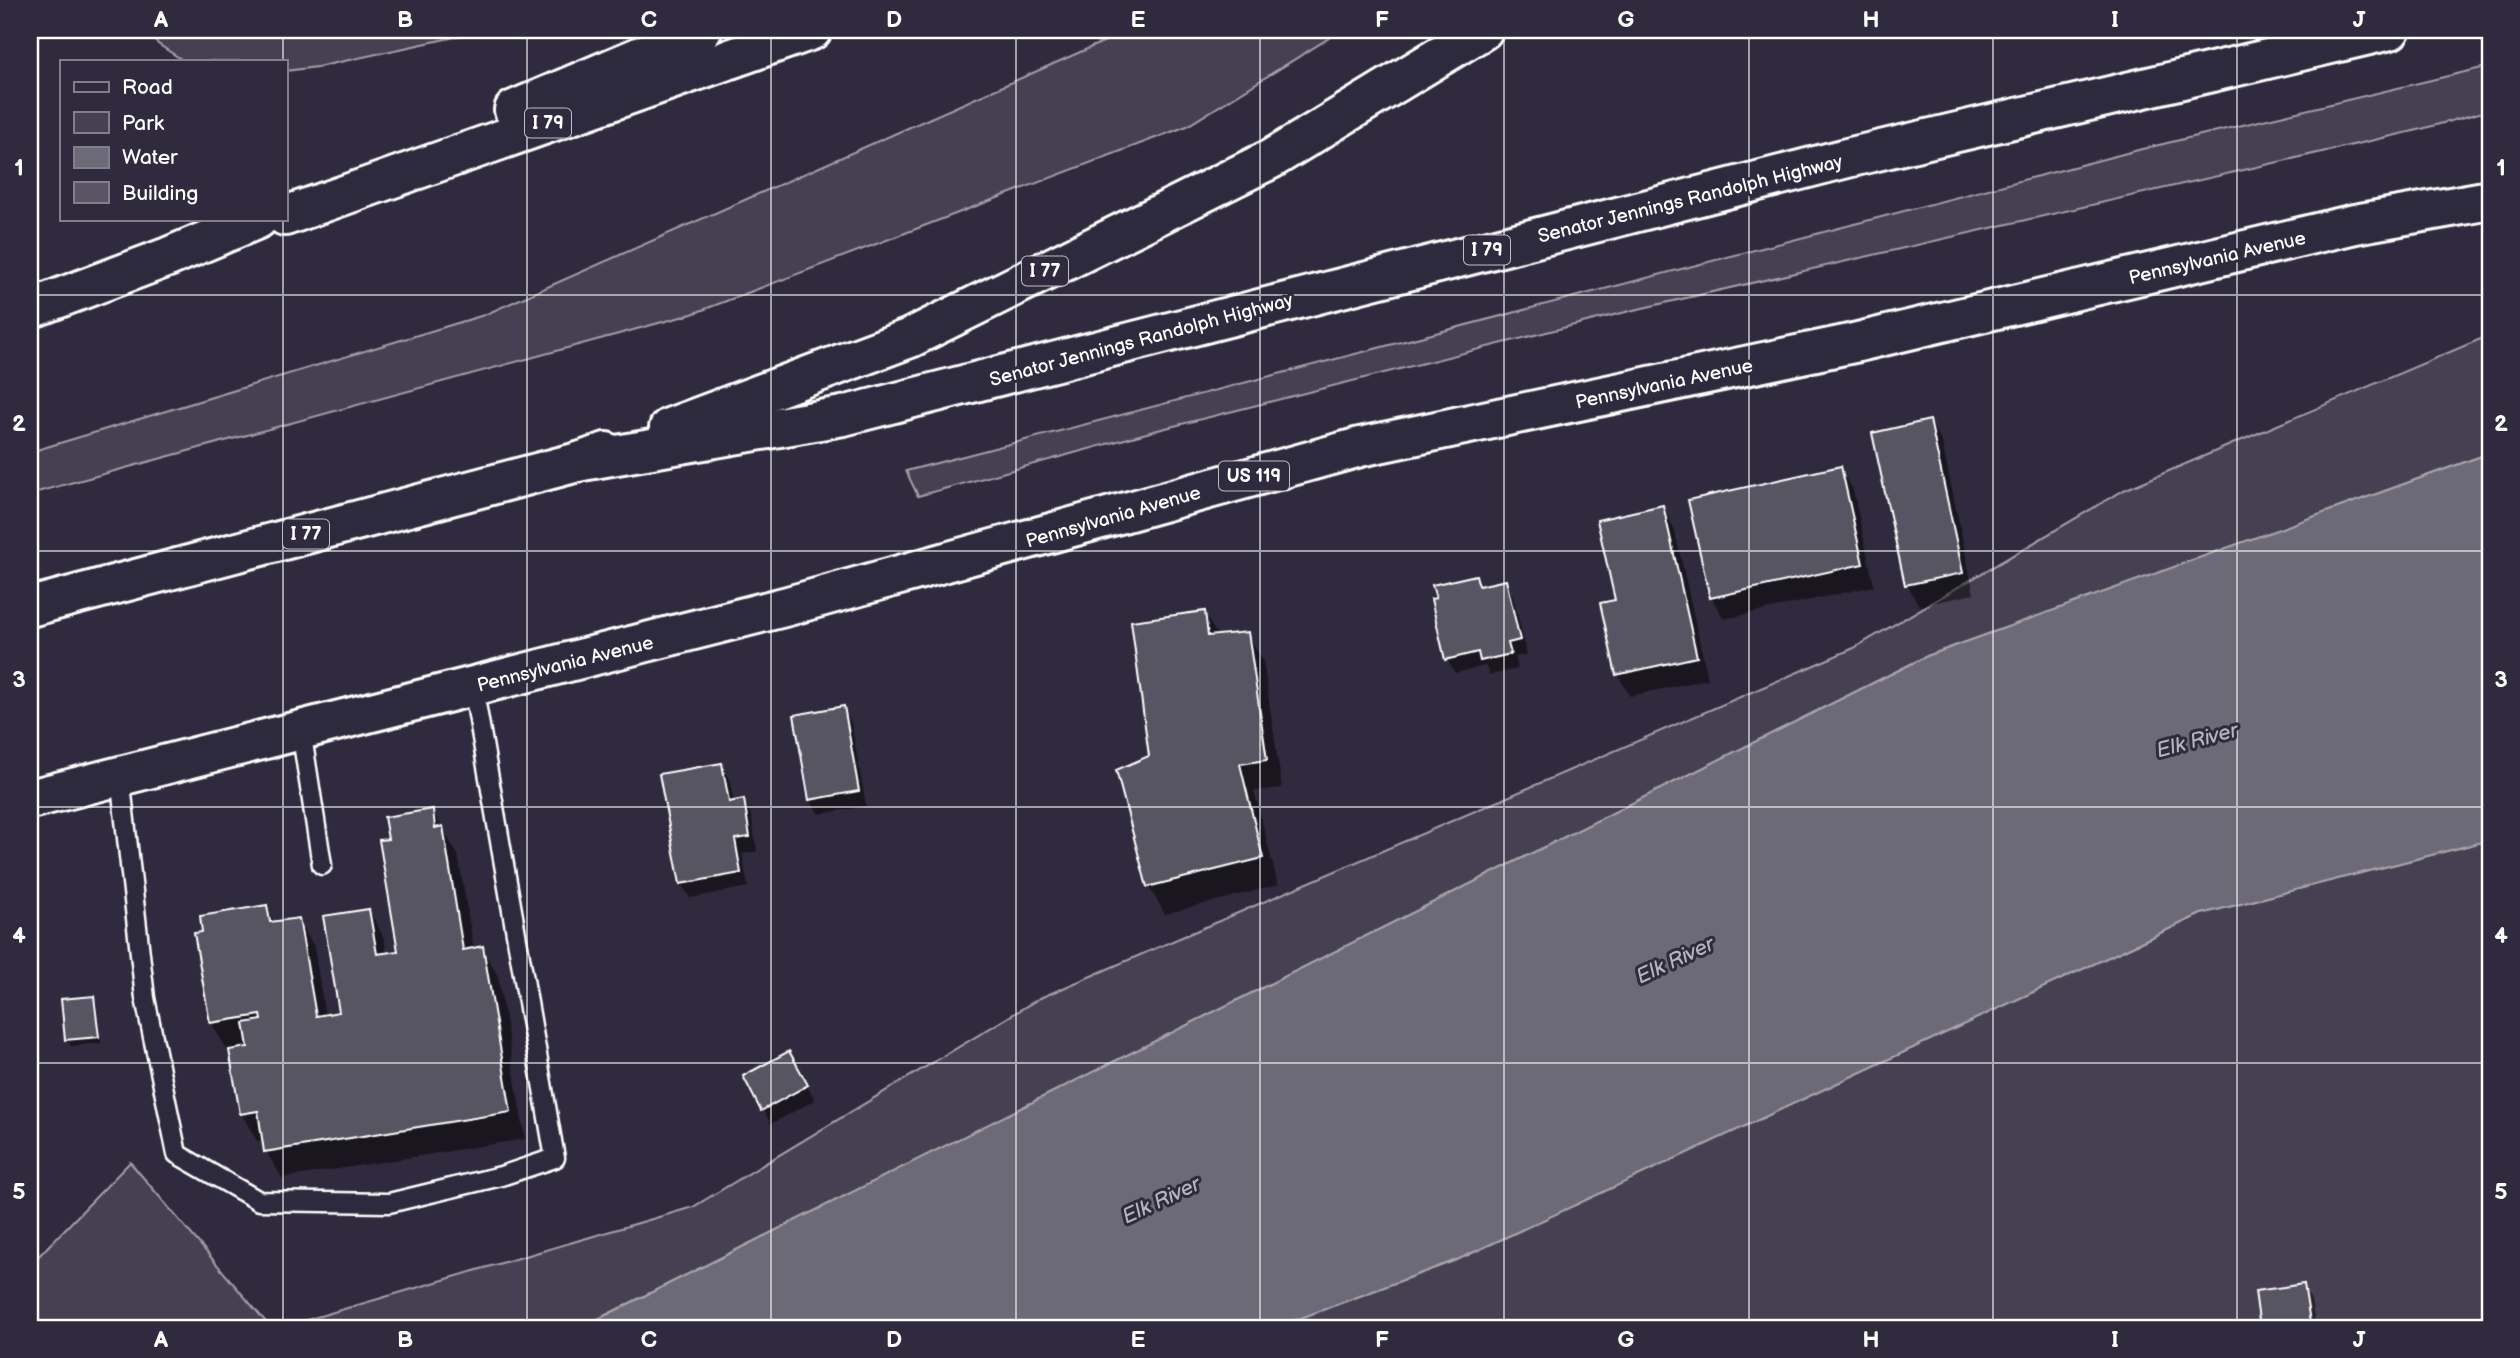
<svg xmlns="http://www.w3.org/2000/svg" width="2520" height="1358" font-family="'Balsamiq Sans',sans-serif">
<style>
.green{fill:#464152;stroke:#a2a0a8;stroke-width:2}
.water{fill:#6d6a77;stroke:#a7a6ad;stroke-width:2}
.shadow{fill:#0007}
.building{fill:#595564;stroke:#fff;stroke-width:2}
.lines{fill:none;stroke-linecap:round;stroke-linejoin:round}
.service-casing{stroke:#fff;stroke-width:23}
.primary-casing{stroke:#fff;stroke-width:44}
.motorway-casing{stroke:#fff;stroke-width:44}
.service{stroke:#2f2a3d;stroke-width:18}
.primary{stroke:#2f2a3d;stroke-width:38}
.motorway{stroke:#2f2a3d;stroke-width:38}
.grid{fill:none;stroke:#fff;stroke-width:2;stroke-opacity:0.55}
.labels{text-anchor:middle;stroke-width:6;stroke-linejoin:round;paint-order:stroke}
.shield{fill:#2f2a3d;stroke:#c1bfc5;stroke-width:2}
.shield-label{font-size:18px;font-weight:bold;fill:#fff}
.street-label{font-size:19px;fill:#fff;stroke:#2f2a3d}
.water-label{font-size:21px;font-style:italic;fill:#b6b4bb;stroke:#2f2a3d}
.neatline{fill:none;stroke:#fff;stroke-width:2.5}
.grid-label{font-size:23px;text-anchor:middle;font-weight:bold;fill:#fff}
</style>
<rect width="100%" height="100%" fill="#2f2a3d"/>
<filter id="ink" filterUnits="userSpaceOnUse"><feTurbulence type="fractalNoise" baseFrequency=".0143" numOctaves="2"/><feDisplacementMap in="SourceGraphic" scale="14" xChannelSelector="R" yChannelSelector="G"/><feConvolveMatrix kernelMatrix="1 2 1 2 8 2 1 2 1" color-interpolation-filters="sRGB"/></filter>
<g filter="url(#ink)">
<g class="green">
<path d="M148 30H487L317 67 285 71V61H184L158 44Z"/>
<path d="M1130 30H1342L1187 126 692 314 30 494V452L484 315Z"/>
<path d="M2490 66V110L2418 130 1634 310 1154 431 918 496 906 471 2142 149Z"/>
<path d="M2490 335V453L1927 656 580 1328H279L693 1207 1040 998 1854 648 2124 490Z"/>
<path d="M2490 840V1328H1274L1459 1259 2201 914Z"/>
<path d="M130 1162 271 1328H30V1265Z"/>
</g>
<path class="water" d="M2490 453V840L2201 914 1459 1259 1274 1328H580L1927 656Z"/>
<g class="shadow">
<path d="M1930 422 1942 443 1974 594 1919 606 1907 584Z"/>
<path d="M1840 468 1853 490 1874 586 1724 619 1711 597Z"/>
<path d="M1662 507 1674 528 1708 679 1630 696 1618 675 1602 604 1617 601Z"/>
<path d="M1475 577 1482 588 1505 582 1513 597 1527 654 1515 657 1518 669 1490 675 1485 666 1455 673 1447 659Z"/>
<path d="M1204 613 1218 637 1247 634 1263 661 1282 788 1254 791 1278 885 1165 914 1149 887 1118 771 1151 757Z"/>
<path d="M843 708 851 722 866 806 819 814 810 800Z"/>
<path d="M721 765 729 779 734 803 743 801 751 815 757 851 742 854 748 887 690 898 681 884Z"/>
<path d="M432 811 458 855 474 950 482 948 498 976 525 1139 282 1178 266 1151 264 1140 257 1141 241 1113 231 1049 227 1050 211 1022 266 907 275 923 298 920 314 947 325 1016 341 1013 369 910 384 938 387 954 401 952 390 840Z"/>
<path d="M93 998 97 1004 101 1043 71 1046 67 1040Z"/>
<path d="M788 1053 815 1100 771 1124 745 1077Z"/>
<path d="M2303 1286 2311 1300 2316 1328H2262L2257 1293Z"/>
</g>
<g class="building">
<path d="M1930 420 1963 573 1905 585 1872 433Z"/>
<path d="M1841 466 1863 564 1710 598 1688 500Z"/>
<path d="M1663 505 1697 657 1616 675 1600 603 1615 600 1597 520Z"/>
<path d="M1476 575 1479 586 1506 580 1520 640 1508 643 1511 654 1480 661 1478 652 1445 660 1431 599 1436 598 1432 585Z"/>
<path d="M1205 611 1208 636 1248 632 1267 760 1240 764 1263 858 1147 887 1116 770 1149 756 1131 621Z"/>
<path d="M844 706 859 791 809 800 794 715Z"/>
<path d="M722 763 729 802 744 799 750 837 735 839 741 873 680 884 659 774Z"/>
<path d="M433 809 435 828 443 826 463 950 483 946 511 1112 264 1152 258 1111 240 1114 229 1050 248 1047 244 1023 262 1020 261 1015 210 1023 194 933 202 932 200 916 267 905 270 922 299 918 316 1016 339 1012 323 916 369 909 377 954 398 951 379 840 388 839 384 817Z"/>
<path d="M94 996 99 1037 65 1040 61 999Z"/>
<path d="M789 1051 808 1085 761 1111 743 1076Z"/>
<path d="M2304 1284 2311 1328H2260L2255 1291Z"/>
</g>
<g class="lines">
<g class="service-casing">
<g id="service">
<path d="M301 730 322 865"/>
<path d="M120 776 145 998 177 1154 259 1201 389 1203 501 1176 555 1158 473 686"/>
</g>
</g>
<g class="primary-casing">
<path id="primary" d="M30 799 788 606 1360 447 1854 343 2355 224 2490 200"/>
</g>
<g class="motorway-casing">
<g id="motorway">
<path d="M514 110 702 30"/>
<path d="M285 216 812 30"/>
<path d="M30 309 168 257 258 219"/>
<path d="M669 428 910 338 1271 159 1483 30"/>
<path d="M582 461 843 416 1847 158 2390 30"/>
<path d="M30 607 582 461 606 452"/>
</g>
</g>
<use href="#service" class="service"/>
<use href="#primary" class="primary"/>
<use href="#motorway" class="motorway"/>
</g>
</g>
<path class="grid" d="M283 30V61M527 30V1328M771 30V1328M1016 30V1328M1260 30V1328M1504 30V1328M1749 30V1328M1993 30V1328M2237 30V1328M283 219V1328M30 295H2490M30 551H2490M30 807H2490M30 1063H2490"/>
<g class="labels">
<g class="shield">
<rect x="525" y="108.5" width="46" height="29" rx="5"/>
<rect x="1464" y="235.5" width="46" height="29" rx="5"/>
<rect x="1022" y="256.5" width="46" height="29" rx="5"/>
<rect x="1219" y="461.5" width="70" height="29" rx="5"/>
<rect x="283" y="519.5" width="46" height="29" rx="5"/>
</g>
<g class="shield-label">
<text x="548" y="129">I 79</text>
<text x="1487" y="256">I 79</text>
<text x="1045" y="277">I 77</text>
<text x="1254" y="482">US 119</text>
<text x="306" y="540">I 77</text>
</g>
<g class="street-label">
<text transform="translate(1690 198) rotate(-14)" y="7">Senator Jennings Randolph Highway</text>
<text transform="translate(2217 257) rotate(-13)" y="7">Pennsylvania Avenue</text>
<text transform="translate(1141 339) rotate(-15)" y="7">Senator Jennings Randolph Highway</text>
<text transform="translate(1664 383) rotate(-12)" y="7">Pennsylvania Avenue</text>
<text transform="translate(1113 516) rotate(-16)" y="7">Pennsylvania Avenue</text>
<text transform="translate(565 663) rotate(-14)" y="7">Pennsylvania Avenue</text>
</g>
<g class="water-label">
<text transform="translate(2197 740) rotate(-15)" y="7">Elk River</text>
<text transform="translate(1675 960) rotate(-25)" y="7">Elk River</text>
<text transform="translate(1161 1200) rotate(-25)" y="7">Elk River</text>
</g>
</g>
<rect width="2520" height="1358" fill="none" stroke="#2f2a3d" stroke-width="77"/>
<rect x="60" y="60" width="228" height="161" fill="#2f2a3d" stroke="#827f8b" stroke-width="2"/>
<rect x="74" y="82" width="35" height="10" fill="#2f2a3d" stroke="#827f8b" stroke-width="2"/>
<text x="122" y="94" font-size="21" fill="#ffffff">Road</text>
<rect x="74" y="112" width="35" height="21" fill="#464152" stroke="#827f8b" stroke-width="2"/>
<text x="122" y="130" font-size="21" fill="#ffffff">Park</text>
<rect x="74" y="147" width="35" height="21" fill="#6d6a77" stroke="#827f8b" stroke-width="2"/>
<text x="122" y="164" font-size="21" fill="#ffffff">Water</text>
<rect x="74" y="182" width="35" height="21" fill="#595564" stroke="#827f8b" stroke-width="2"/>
<text x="122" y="200" font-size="21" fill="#ffffff">Building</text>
<rect x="38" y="38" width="2444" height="1282" class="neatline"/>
<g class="grid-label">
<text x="161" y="27">A</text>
<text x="405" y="27">B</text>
<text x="649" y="27">C</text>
<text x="894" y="27">D</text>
<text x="1138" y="27">E</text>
<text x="1382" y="27">F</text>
<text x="1626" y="27">G</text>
<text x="1871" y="27">H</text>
<text x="2115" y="27">I</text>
<text x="2359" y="27">J</text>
<text x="19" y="175">1</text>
<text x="2501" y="175">1</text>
<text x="19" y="431">2</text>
<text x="2501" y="431">2</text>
<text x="19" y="687">3</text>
<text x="2501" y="687">3</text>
<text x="19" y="943">4</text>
<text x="2501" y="943">4</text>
<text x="19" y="1199">5</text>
<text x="2501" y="1199">5</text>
<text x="161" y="1347">A</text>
<text x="405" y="1347">B</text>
<text x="649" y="1347">C</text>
<text x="894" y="1347">D</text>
<text x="1138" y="1347">E</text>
<text x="1382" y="1347">F</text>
<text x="1626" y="1347">G</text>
<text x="1871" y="1347">H</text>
<text x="2115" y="1347">I</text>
<text x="2359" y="1347">J</text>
</g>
</svg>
